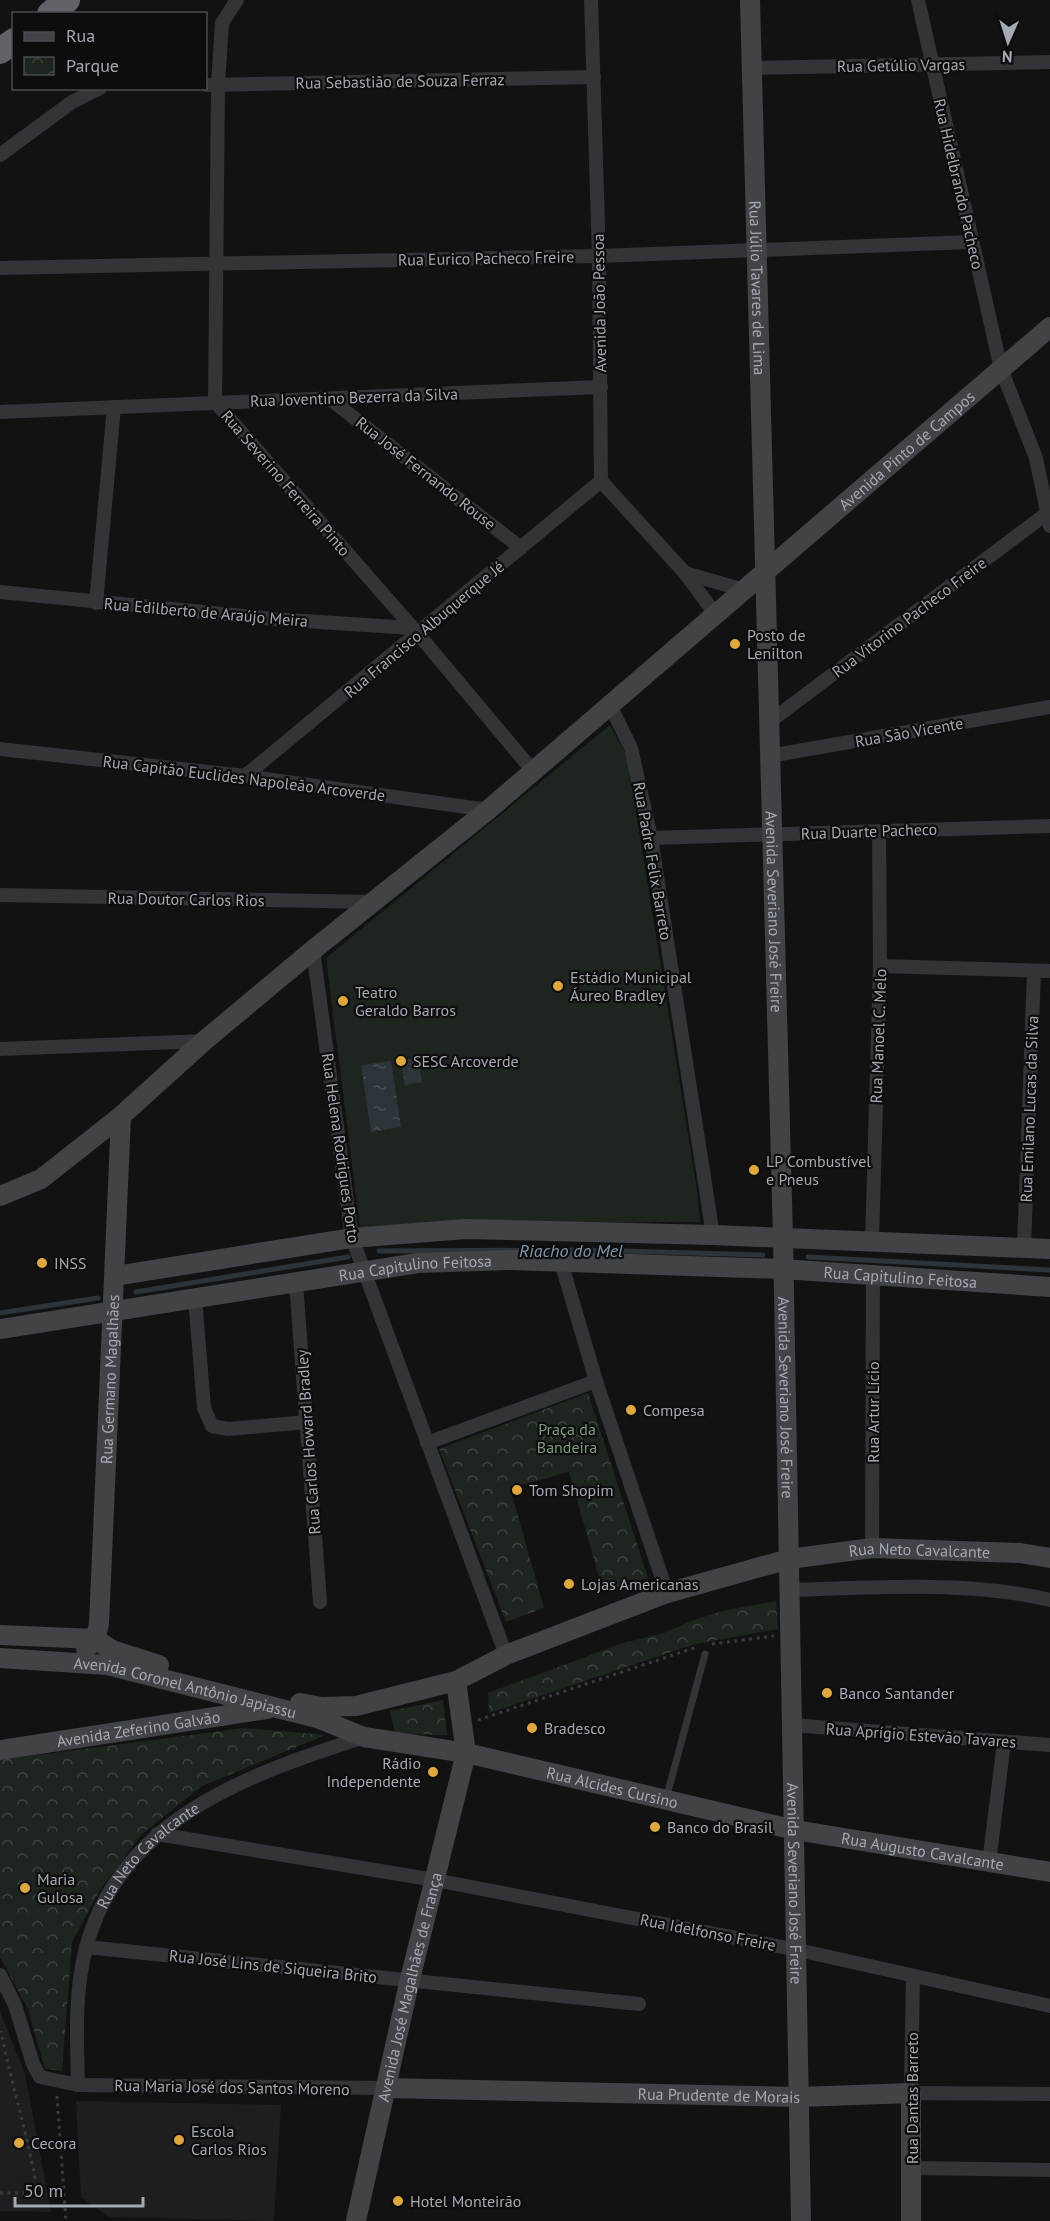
<svg xmlns="http://www.w3.org/2000/svg" width="1050" height="2221" font-family="'PT Sans',sans-serif">
<style>
.built{fill:#1e1e20}
.park{fill:url(#park-crowns)}
.pitch{fill:#1e251f}
.water{fill:url(#water-ripples)}
.lines{fill:none;stroke-linecap:round;stroke-linejoin:round}
.stream{stroke:#2c343a;stroke-width:5}
.path{stroke:#393b3e;stroke-width:3;stroke-dasharray:3 4.5;stroke-linecap:butt}
.lane{stroke:#333438;stroke-width:7}
.street{stroke:#333438;stroke-width:14}
.secondary{stroke:#414347;stroke-width:20}
.highway{stroke:#606268;stroke-width:26}
.poi-dot{fill:#dfa83e;stroke:#0d0d0e;stroke-width:2}
.labels{text-anchor:middle;stroke-width:4.5;stroke-linejoin:round;paint-order:stroke}
.street-label{font-size:16px;fill:#a4a9b2;stroke:#0d0d0e}
.poi-label{font-size:16px;fill:#a4a9b2;stroke:#0d0d0e;text-anchor:start}
.park-label{font-size:16px;fill:#7d9c7f;stroke:#0d0d0e}
.water-label{font-size:18px;font-style:italic;fill:#7e96aa;stroke:#0d0d0e}
</style>
<defs>
<pattern id="park-crowns" width="20" height="18" patternUnits="userSpaceOnUse" patternTransform="scale(1.5)"><rect width="20" height="18" fill="#1e251f"/><path d="M2 6a3 3 0 1 1 6 0M12 15a3 3 0 1 1 6 0" fill="none" stroke="#3c423d"/></pattern>
<pattern id="water-ripples" width="26" height="14" patternUnits="userSpaceOnUse" patternTransform="scale(1.5)"><rect width="26" height="14" fill="#2c343a"/><path d="M2 4q2-2 4 0t4 0M15 11q2-2 4 0t4 0" fill="none" stroke="#484f54"/></pattern>
</defs>
<rect width="100%" height="100%" fill="#121213"/>
<g class="built">
<path d="M0 2011 25 2074 51 2212 0 2211Z"/>
<path d="M76 2101 281 2105 274 2221 108 2217 81 2197Z"/>
</g>
<g class="park">
<path d="M588 1393 648 1578 603 1591 569 1472 510 1488 544 1608 506 1622 439 1449Z"/>
<path d="M776 1601 778 1629 695 1644 489 1713 488 1693 623 1643 664 1633 691 1621 726 1610Z"/>
<path d="M443 1700 447 1735 395 1734 390 1711Z"/>
<path d="M244 1728 326 1735 202 1786 142 1834 100 1890 72 1942 62 2071 45 2069 28 2009 0 1957V1760Z"/>
</g>
<path class="pitch" d="M610 725 627 756 698 1196 700 1222 407 1224 360 1228 326 958Z"/>
<g class="water">
<path d="M418 1058 422 1082 405 1085 401 1060Z"/>
<path d="M391 1061 401 1127 371 1132 361 1065Z"/>
</g>
<g class="lines">
<g class="stream">
<path d="M379 1251 588 1250 763 1255"/>
<path d="M808 1257 1050 1270"/>
<path d="M136 1292 348 1257"/>
<path d="M0 1313 98 1298"/>
</g>
<g class="path">
<path d="M712 1644 774 1636"/>
<path d="M478 1720 697 1647"/>
<path d="M57 2096 66 2221"/>
<path d="M0 2193H26L36 2184C27 2132 11 2083 1 2031"/>
</g>
<path class="lane" d="M666 1799 705 1654"/>
<g class="street">
<path d="M237 0 222 23 218 85 215 402 419 635 533 771"/>
<path d="M591 0 599 256 601 481 685 573 716 615"/>
<path d="M918 0 1001 369 1036 458 1050 526"/>
<path d="M752 68 1050 62"/>
<path d="M206 85 594 77"/>
<path d="M0 155 72 102 100 88"/>
<path d="M0 268 599 256 972 242"/>
<path d="M330 399 521 548"/>
<path d="M0 412 601 387"/>
<path d="M685 573 744 590"/>
<path d="M0 592 274 619 412 628"/>
<path d="M96 603 114 407"/>
<path d="M610 705 631 748 651 838 713 1235"/>
<path d="M768 723 1050 511"/>
<path d="M0 749 245 776 488 810"/>
<path d="M769 756 1050 707"/>
<path d="M245 776 601 481"/>
<path d="M651 838 1050 826"/>
<path d="M0 895 373 902"/>
<path d="M313 950 352 1238 506 1655"/>
<path d="M880 966 1050 971"/>
<path d="M0 1049 204 1041"/>
<path d="M872 1241 880 966 879 832"/>
<path d="M1024 1248 1034 971"/>
<path d="M561 1262 596 1381 667 1593"/>
<path d="M296 1283 320 1602"/>
<path d="M195 1298 204 1408 212 1426 228 1429 307 1422"/>
<path d="M427 1443 596 1381"/>
<path d="M872 1548 873 1277"/>
<path d="M789 1590C876 1588 966 1580 1050 1600"/>
<path d="M792 1725 1050 1745"/>
<path d="M157 1834 435 1880 798 1950 1050 2006"/>
<path d="M989 1863 1004 1742"/>
<path d="M86 1947 639 2004"/>
<path d="M0 1975 15 2005 33 2064 40 2077 78 2085 387 2088"/>
<path d="M913 1976 911 2093 1050 2094"/>
<path id="s1" d="M78 2085C77 2040 74 1993 86 1948 120 1818 250 1774 364 1737"/>
<path d="M912 2168 1050 2170"/>
</g>
<g class="secondary">
<path id="s2" d="M750 0 783 1238 801 2221"/>
<path id="s3" d="M0 1196 41 1179 121 1116 204 1041 313 950 488 810 1050 327"/>
<path d="M115 1276 352 1238 465 1229 713 1235 1050 1249"/>
<path id="s4" d="M0 1329 418 1263 510 1260 782 1269 1050 1287"/>
<path d="M0 1635 95 1639"/>
<path d="M95 1639 112 1650 159 1665"/>
<path id="s5" d="M86 1649 95 1639 99 1624 121 1116"/>
<path id="s6" d="M0 1658 107 1665 317 1718 364 1737 466 1753 795 1830 1050 1872"/>
<path id="s7" d="M300 1703 322 1707 356 1706 456 1681 506 1655 667 1593 789 1559 872 1548 1020 1553 1050 1558"/>
<path id="s8" d="M0 1750 267 1709"/>
<path id="s9" d="M387 2088 800 2097 911 2093V2221"/>
<path id="s10" d="M356 2221 410 1979 466 1753 456 1681"/>
</g>
<g class="highway">
<path d="M50 14 67 0"/>
<path d="M0 51 14 41"/>
</g>
</g>
<g class="poi-dot">
<circle cx="735" cy="644" r="6"/>
<circle cx="558" cy="986" r="6"/>
<circle cx="343" cy="1001" r="6"/>
<circle cx="401" cy="1061" r="6"/>
<circle cx="754" cy="1170" r="6"/>
<circle cx="42" cy="1263" r="6"/>
<circle cx="631" cy="1410" r="6"/>
<circle cx="517" cy="1490" r="6"/>
<circle cx="569" cy="1584" r="6"/>
<circle cx="827" cy="1693" r="6"/>
<circle cx="532" cy="1728" r="6"/>
<circle cx="433" cy="1772" r="6"/>
<circle cx="655" cy="1827" r="6"/>
<circle cx="25" cy="1888" r="6"/>
<circle cx="179" cy="2140" r="6"/>
<circle cx="19" cy="2143" r="6"/>
<circle cx="398" cy="2201" r="6"/>
</g>
<g class="labels">
<g class="street-label">
<text transform="translate(901 65) rotate(-1)" y="6">Rua Getúlio Vargas</text>
<text transform="translate(400 81) rotate(-1)" y="6">Rua Sebastião de Souza Ferraz</text>
<text transform="translate(959 184) rotate(77)" y="6">Rua Hidelbrando Pacheco</text>
<text transform="translate(486 258) rotate(-1)" y="6">Rua Eurico Pacheco Freire</text>
<text dy="6" stroke="none"><textPath href="#s2" startOffset="288">Rua Júlio Tavares de Lima</textPath></text>
<text transform="translate(599 303) rotate(-91)" y="6">Avenida João Pessoa</text>
<text transform="translate(354 397) rotate(-2)" y="6">Rua Joventino Bezerra da Silva</text>
<text dy="6" stroke="none"><textPath href="#s3" startOffset="1176">Avenida Pinto de Campos</textPath></text>
<text transform="translate(426 473) rotate(38)" y="6">Rua José Fernando Rouse</text>
<text transform="translate(286 483) rotate(49)" y="6">Rua Severino Ferreira Pinto</text>
<text transform="translate(206 612) rotate(5)" y="6">Rua Edilberto de Araújo Meira</text>
<text transform="translate(909 617) rotate(-37)" y="6">Rua Vitorino Pacheco Freire</text>
<text transform="translate(424 629) rotate(-40)" y="6">Rua Francisco Albuquerque Jé</text>
<text transform="translate(909 732) rotate(-10)" y="6">Rua São Vicente</text>
<text transform="translate(244 778) rotate(7)" y="6">Rua Capitão Euclides Napoleão Arcoverde</text>
<text transform="translate(869 831) rotate(-2)" y="6">Rua Duarte Pacheco</text>
<text transform="translate(653 861) rotate(80)" y="6">Rua Padre Felix Barreto</text>
<text transform="translate(186 899) rotate(1)" y="6">Rua Doutor Carlos Rios</text>
<text dy="6" stroke="none"><textPath href="#s2" startOffset="912">Avenida Severiano José Freire</textPath></text>
<text transform="translate(878 1036) rotate(-88)" y="6">Rua Manoel C. Melo</text>
<text transform="translate(1029 1109) rotate(-88)" y="6">Rua Emilano Lucas da Silva</text>
<text transform="translate(341 1148) rotate(82)" y="6">Rua Helena Rodrigues Porto</text>
<text dy="6" stroke="none"><textPath href="#s4" startOffset="420">Rua Capitulino Feitosa</textPath></text>
<text dy="6" stroke="none"><textPath href="#s4" startOffset="906">Rua Capitulino Feitosa</textPath></text>
<text dy="6" stroke="none"><textPath href="#s5" startOffset="274">Rua Germano Magalhães</textPath></text>
<text dy="6" stroke="none"><textPath href="#s2" startOffset="1398">Avenida Severiano José Freire</textPath></text>
<text transform="translate(873 1412) rotate(-90)" y="6">Rua Artur Lício</text>
<text transform="translate(308 1442) rotate(-94)" y="6">Rua Carlos Howard Bradley</text>
<text dy="6" stroke="none"><textPath href="#s7" startOffset="646">Rua Neto Cavalcante</textPath></text>
<text dy="6" stroke="none"><textPath href="#s6" startOffset="188">Avenida Coronel Antônio Japiassu</textPath></text>
<text dy="6" stroke="none"><textPath href="#s8" startOffset="140">Avenida Zeferino Galvão</textPath></text>
<text transform="translate(921 1735) rotate(4)" y="6">Rua Aprígio Estevão Tavares</text>
<text dy="6" stroke="none"><textPath href="#s6" startOffset="628">Rua Alcides Cursino</textPath></text>
<text dy="6" stroke="none"><textPath href="#s6" startOffset="945">Rua Augusto Cavalcante</textPath></text>
<text dy="6" stroke="none"><textPath href="#s1" startOffset="252">Rua Neto Cavalcante</textPath></text>
<text dy="6" stroke="none"><textPath href="#s2" startOffset="1884">Avenida Severiano José Freire</textPath></text>
<text transform="translate(708 1932) rotate(11)" y="6">Rua Idelfonso Freire</text>
<text transform="translate(273 1966) rotate(6)" y="6">Rua José Lins de Siqueira Brito</text>
<text dy="6" stroke="none"><textPath href="#s10" startOffset="240">Avenida José Magalhães de França</textPath></text>
<text transform="translate(232 2087) rotate(1)" y="6">Rua Maria José dos Santos Moreno</text>
<text dy="6" stroke="none"><textPath href="#s9" startOffset="332">Rua Prudente de Morais</textPath></text>
<text transform="translate(912 2098) rotate(-90)" y="6">Rua Dantas Barreto</text>
</g>
<g class="poi-label">
<text x="747" y="641">Posto de<tspan x="747" dy="18">Lenilton</tspan></text>
<text x="570" y="983">Estádio Municipal<tspan x="570" dy="18">Áureo Bradley</tspan></text>
<text x="355" y="998">Teatro<tspan x="355" dy="18">Geraldo Barros</tspan></text>
<text x="413" y="1067">SESC Arcoverde</text>
<text x="766" y="1167">LP Combustível<tspan x="766" dy="18">e Pneus</tspan></text>
<text x="54" y="1269">INSS</text>
<text x="643" y="1416">Compesa</text>
<text x="529" y="1496">Tom Shopim</text>
<text x="581" y="1590">Lojas Americanas</text>
<text x="839" y="1699">Banco Santander</text>
<text x="544" y="1734">Bradesco</text>
<text x="421" y="1769" text-anchor="end">Rádio<tspan x="421" dy="18">Independente</tspan></text>
<text x="667" y="1833">Banco do Brasil</text>
<text x="37" y="1885">Maria<tspan x="37" dy="18">Gulosa</tspan></text>
<text x="191" y="2137">Escola<tspan x="191" dy="18">Carlos Rios</tspan></text>
<text x="31" y="2149">Cecora</text>
<text x="410" y="2207">Hotel Monteirão</text>
</g>
<g class="park-label">
<text x="567" y="1435">Praça da<tspan x="567" dy="18">Bandeira</tspan></text>
</g>
<g class="water-label">
<text x="571" y="1257">Riacho do Mel</text>
</g>
</g>
<rect x="12" y="12" width="195" height="78" fill="#0d0d0e" stroke="#494b50" stroke-width="1.5"/>
<rect x="24" y="32" width="30" height="9" fill="#414347" stroke="#494b50" stroke-width="1.5"/>
<text x="66" y="42" font-size="18" fill="#a4a9b2">Rua</text>
<rect x="24" y="57" width="30" height="18" fill="url(#park-crowns)" stroke="#494b50" stroke-width="1.5"/>
<text x="66" y="72" font-size="18" fill="#a4a9b2">Parque</text>
<g transform="translate(1008 42) rotate(183)" stroke="#0d0d0e" stroke-width="4.5" paint-order="stroke">
<path d="M0-4.5L10 22L0 15L-10 22Z" fill="#a4a9b2"/>
<text y="-9" font-size="16" font-weight="bold" text-anchor="middle" fill="#a4a9b2">N</text>
</g>
<path d="M15 2197v9h128v-9" fill="none" stroke="#a4a9b2" stroke-width="3"/>
<text x="24" y="2197" font-size="18" fill="#a4a9b2" stroke="#0d0d0e" stroke-width="4.5" paint-order="stroke">50 m</text>
</svg>
